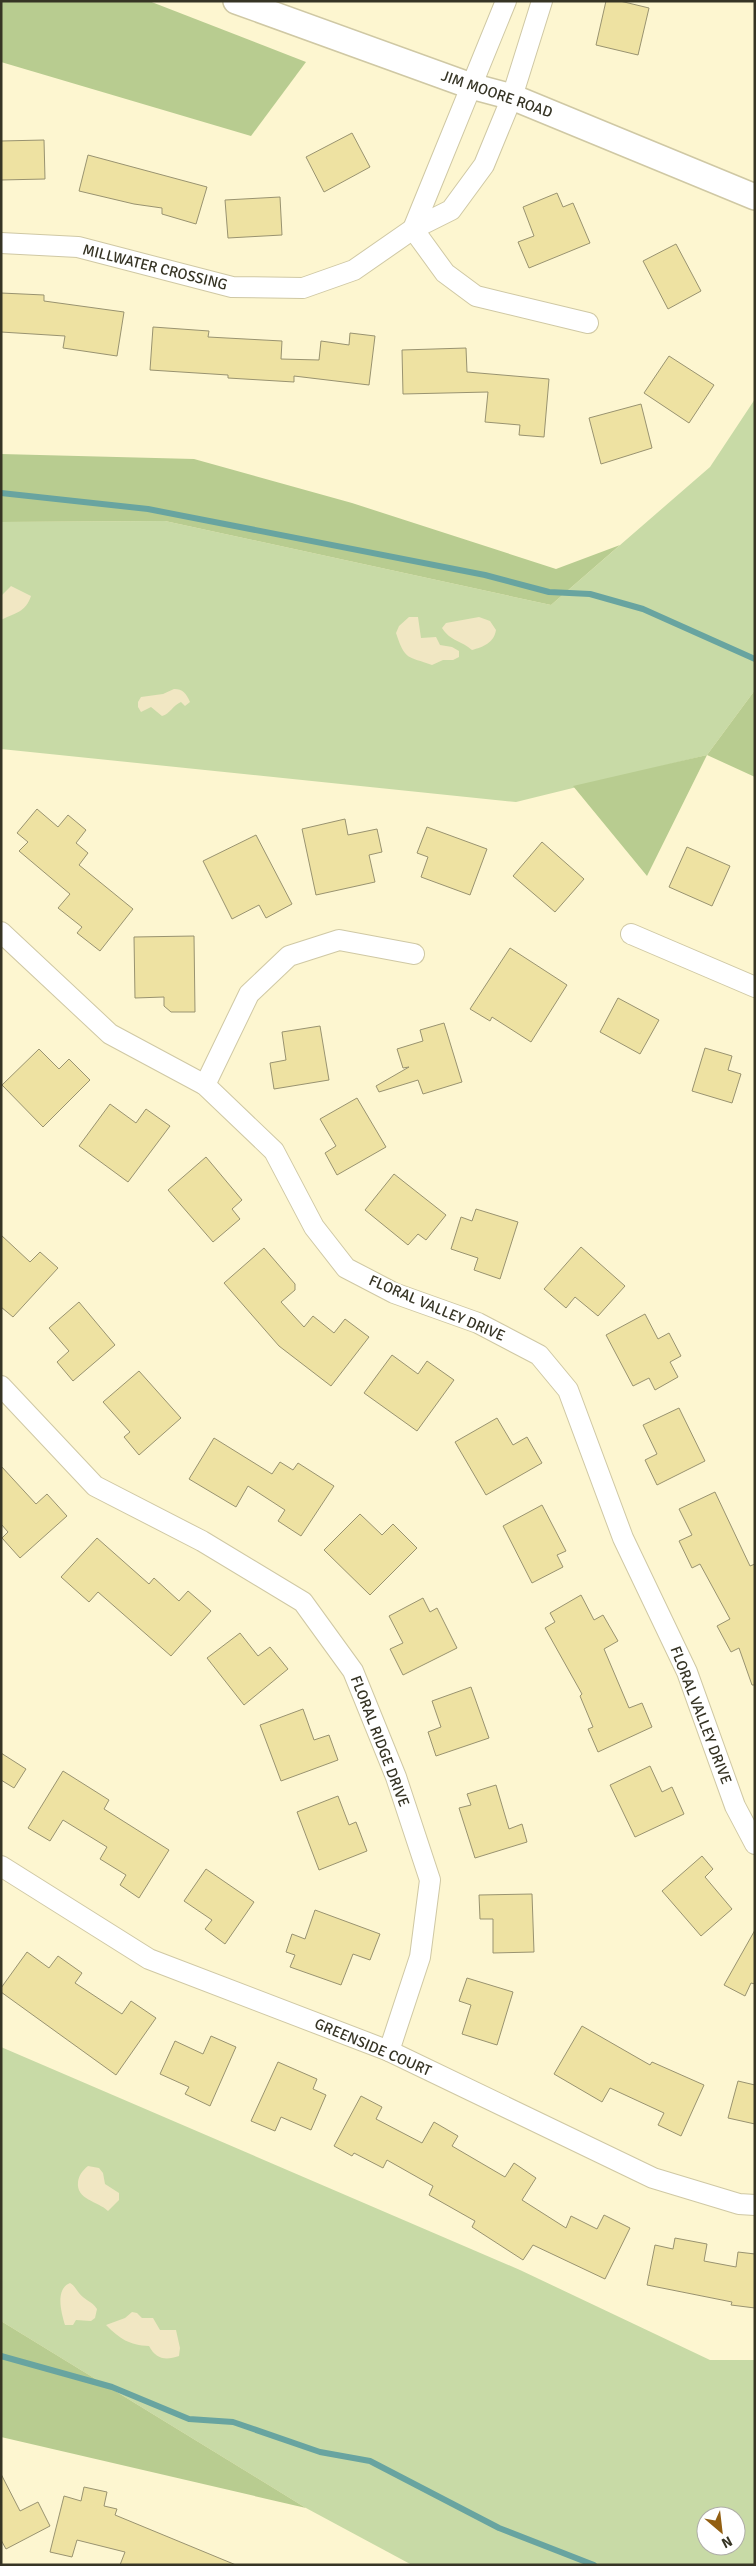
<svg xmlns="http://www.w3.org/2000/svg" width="756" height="2566" font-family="Signika,sans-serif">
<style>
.green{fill:#c8daa6;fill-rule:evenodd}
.forest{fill:#b8cc90}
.sand{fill:#f1e7c3}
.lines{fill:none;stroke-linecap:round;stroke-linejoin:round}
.stream{stroke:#68a4a0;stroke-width:6}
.building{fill:#eee2a2;stroke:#999370}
.minor-casing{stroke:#cfc8a4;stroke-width:22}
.tertiary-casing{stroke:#cfc8a4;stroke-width:28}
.minor{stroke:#fff;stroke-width:20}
.tertiary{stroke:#fff;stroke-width:25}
.labels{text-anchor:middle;stroke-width:4.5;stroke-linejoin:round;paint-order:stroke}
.street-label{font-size:15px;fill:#363425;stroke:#fff}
</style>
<rect width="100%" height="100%" fill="#fdf6d0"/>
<g class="green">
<path d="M755 399V690L707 755 516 802 1 749V522L165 521 551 605 710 467Z"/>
<path d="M1 2047 520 2270 710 2360H755V2565H412L306 2508 1 2321ZM706 2516H736V2546H706Z"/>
</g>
<g class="forest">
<path d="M1 1H149L306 62 251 136 1 62Z"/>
<path d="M1 454 194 459 352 503 556 569 620 545 551 605 165 521 1 522Z"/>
<path d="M755 690V777L707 755 647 876 573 786 707 755Z"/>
<path d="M1 2321 306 2508 1 2437Z"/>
</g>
<g class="sand">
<path d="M11 586 31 596C26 612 15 613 1 620V596Z"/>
<path d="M409 617H418L421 638 436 637 440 645 452 647 459 651V657L453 660H443L432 665C408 656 405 661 396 633L399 626Z"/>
<path d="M479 617 490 621 496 630C494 643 483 647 472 650 462 641 450 641 442 628L446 623Z"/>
<path d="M174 689C183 689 186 693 190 702L185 706 181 702C173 705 170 714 162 716L151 707 141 712 138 707V702L141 697 163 694Z"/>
<path d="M88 2166 99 2168 103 2173 105 2184 119 2193V2200L108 2211C98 2201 76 2200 78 2182 79 2175 82 2171 88 2166Z"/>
<path d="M70 2283C75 2286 75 2288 79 2293 84 2300 92 2301 97 2309L95 2318 91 2321 76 2320 73 2325H65C61 2312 55 2289 70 2283Z"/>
<path d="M132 2312 137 2313 142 2318H153L160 2330H176L180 2348 179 2356C165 2361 156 2359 149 2346 129 2345 120 2339 106 2325L125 2318Z"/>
</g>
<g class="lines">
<g class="stream">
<path d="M1 493 148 509 485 575 549 592 590 594 643 609 755 659"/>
<path d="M1 2356 112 2387 189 2419 233 2422 320 2452 370 2461 499 2528 594 2565"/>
</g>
</g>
<g class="building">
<path d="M606 1H620L649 8 638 55 596 45Z"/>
<path d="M352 133 370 167 324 192 306 157Z"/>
<path d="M44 140 45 179 1 180V141Z"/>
<path d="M88 155 207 187 196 224 162 214V208L134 204 79 191Z"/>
<path d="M557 193 563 207 573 203 590 243 529 268 518 242 534 236 523 207Z"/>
<path d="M280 197 282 235 228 238 225 200Z"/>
<path d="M676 244 701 291 668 309 643 261Z"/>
<path d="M1 293 44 295V301L124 312 117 356 63 348 65 336 1 332Z"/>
<path d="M153 327 209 331 208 337 282 341 281 359 319 360 321 341 349 345 350 333 375 336 369 385 294 376V382L228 378V375L150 370Z"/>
<path d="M466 348 467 372 549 379 544 437 519 435 520 425 485 422 488 392 403 394 402 350Z"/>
<path d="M669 356 714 385 689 423 644 393Z"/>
<path d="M641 404 652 448 601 464 589 418Z"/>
<path d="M37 809 58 827 68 815 86 830 76 843 88 853 79 865 133 909 100 951 77 933 82 927 58 908 70 894 19 851 28 842 17 833Z"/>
<path d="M345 819 348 835 377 829 382 852 369 855 375 882 316 895 302 829Z"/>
<path d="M427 827 487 849 470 895 421 877 428 857 417 853Z"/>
<path d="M256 835 292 904 266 918 259 905 232 919 203 861Z"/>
<path d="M542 842 584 879 555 912 513 876Z"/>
<path d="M687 847 730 866 712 906 669 887Z"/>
<path d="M194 936 195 1012H171L164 1006V997L135 998 134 937Z"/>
<path d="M510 948 567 985 531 1042 492 1017 490 1021 470 1009Z"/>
<path d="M618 998 659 1020 640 1054 600 1032Z"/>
<path d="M444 1023 462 1082 423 1094 418 1080 379 1092 376 1086 409 1067 403 1068 397 1049 423 1041 420 1030Z"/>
<path d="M320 1026 329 1080 274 1089 270 1063 286 1060 282 1032Z"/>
<path d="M705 1048 732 1056 728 1070 741 1074 732 1103 692 1091Z"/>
<path d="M39 1049 59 1069 69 1059 90 1080 43 1127 2 1085Z"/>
<path d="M357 1098 386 1147 337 1175 325 1153 336 1146 320 1119Z"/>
<path d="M110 1104 136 1123 146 1109 170 1126 128 1182 79 1146Z"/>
<path d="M206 1157 242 1200 232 1209 240 1219 213 1242 168 1190Z"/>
<path d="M394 1174 446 1215 426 1240 418 1234 408 1245 365 1210Z"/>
<path d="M476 1209 518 1222 500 1279 474 1270 478 1258 451 1249 461 1217 472 1221Z"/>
<path d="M1 1235 30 1262 40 1252 58 1268 13 1317 1 1307Z"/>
<path d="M581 1247 625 1286 598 1316 575 1297 566 1308 544 1289Z"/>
<path d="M264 1248 295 1284V1290L281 1302 304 1327 313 1316 334 1333 345 1319 369 1337 331 1386 279 1346 224 1283Z"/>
<path d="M79 1302 115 1345 73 1381 57 1362 69 1351 49 1328Z"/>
<path d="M645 1314 658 1339 669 1333 681 1356 670 1362 678 1377 655 1390 649 1378 633 1386 606 1335Z"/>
<path d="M392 1355 418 1374 427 1361 454 1380 417 1431 364 1393Z"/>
<path d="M139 1371 181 1418 139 1455 124 1437 130 1432 103 1402Z"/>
<path d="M679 1408 705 1461 657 1485 645 1460 657 1454 643 1425Z"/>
<path d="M497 1418 513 1445 527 1437 542 1463 486 1495 455 1442Z"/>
<path d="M214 1438 272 1474 280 1462 293 1470 298 1463 334 1486 301 1536 278 1521 285 1510 248 1486 236 1507 189 1479Z"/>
<path d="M1 1466 36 1504 47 1494 67 1516 20 1558 2 1538 8 1532 1 1524Z"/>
<path d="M715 1492 750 1566 755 1564V1685H752L739 1648 731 1652 717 1626 730 1619 700 1564 692 1568 679 1541 692 1535 679 1509Z"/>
<path d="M542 1505 566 1551 557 1555 563 1567 532 1583 503 1526Z"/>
<path d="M360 1514 382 1535 393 1524 417 1548 370 1595 324 1550Z"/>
<path d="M97 1538 149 1584 154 1578 179 1601 188 1591 211 1611 171 1656 98 1592 89 1602 61 1577Z"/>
<path d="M581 1595 594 1620 603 1615 618 1641 604 1649 629 1708 642 1703 652 1727 598 1752 588 1729 593 1727 580 1696 582 1694 545 1628 555 1622 550 1613Z"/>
<path d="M423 1598 430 1612 437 1608 457 1648 403 1675 390 1649 403 1643 389 1616Z"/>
<path d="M240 1633 258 1656 270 1647 288 1669 244 1705 207 1658Z"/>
<path d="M471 1687 489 1738 436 1756 428 1732 441 1727 432 1701Z"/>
<path d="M303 1709 314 1740 329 1735 338 1760 281 1781 260 1725Z"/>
<path d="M1 1753 26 1769 14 1788 1 1780Z"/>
<path d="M650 1766 662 1792 672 1787 684 1814 635 1837 610 1785Z"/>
<path d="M63 1771 109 1800 104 1809 169 1850 139 1898 120 1885 126 1875 100 1859 107 1847 63 1820 50 1841 28 1828Z"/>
<path d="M496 1785 509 1829 522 1824 527 1842 475 1858 459 1808 471 1805 467 1794Z"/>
<path d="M338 1796 349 1825 356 1822 367 1851 319 1870 297 1812Z"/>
<path d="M702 1856 713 1869 705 1877 732 1909 701 1936 662 1891Z"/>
<path d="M206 1869 254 1902 225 1944 205 1929 212 1920 184 1901Z"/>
<path d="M532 1894 534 1952 493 1953V1919H480L479 1895Z"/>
<path d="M315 1910 380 1934 370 1960 353 1954 341 1985 290 1967 295 1955 286 1952 292 1934 305 1939Z"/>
<path d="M755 1930V1984L751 1983 745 1996 724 1985Z"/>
<path d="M27 1952 49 1968 58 1956 82 1973 75 1983 122 2014 131 2001 156 2018 116 2075 1 1992V1988Z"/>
<path d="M467 1978 513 1992 497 2045 462 2034 471 2005 459 2001Z"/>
<path d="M582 2026 650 2065 652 2062 704 2085 681 2136 658 2125 664 2113 610 2088 602 2102 554 2074Z"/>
<path d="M211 2036 236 2047 210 2106 185 2094 189 2087 160 2074 175 2041 203 2054Z"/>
<path d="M278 2062 317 2079 313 2089 326 2095 311 2130 281 2117 275 2131 251 2121Z"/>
<path d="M738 2081 755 2085V2124L728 2118Z"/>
<path d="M361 2096 382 2107 376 2119 422 2143 434 2122 458 2136 452 2146 505 2177 514 2163 536 2178 522 2200 566 2228 571 2216 597 2229 604 2215 630 2228 605 2279 533 2245 523 2260 472 2227 475 2221 429 2195 433 2186 387 2160 383 2168 354 2153 352 2156 334 2146Z"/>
<path d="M675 2238 707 2244 704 2261 736 2267 738 2252 755 2254V2308L731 2305 732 2302 647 2285 655 2245 673 2249Z"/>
<path d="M1 2474 20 2511 38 2502 50 2526 6 2549 1 2540Z"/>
<path d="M84 2487 107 2492 104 2506 117 2509 115 2515 236 2565H120L125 2552 77 2540 72 2557 50 2552 64 2496 81 2501Z"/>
</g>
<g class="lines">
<g class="minor-casing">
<g id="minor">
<path d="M413 229 506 1"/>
<path d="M413 229 445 273 476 296 588 323"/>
<path d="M1 243 78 247 232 287 303 288 354 270 413 229 451 210 484 165 512 97 542 1"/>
<path d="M1 932 110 1034 205 1085 274 1151 314 1227 346 1268 394 1293 478 1323 539 1355 568 1390 623 1538 687 1672 735 1806 755 1844"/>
<path d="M631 934 755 987"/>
<path d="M205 1085 249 994 289 956 339 940 414 954"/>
<path d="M1 1386 95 1486 202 1541 303 1602 353 1671 396 1777 430 1880 420 1957 389 2051"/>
<path d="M1 1866 149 1959 389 2051 653 2178 739 2204 755 2205"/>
</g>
</g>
<g class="tertiary-casing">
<path id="tertiary" d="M236 1 471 86 512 97 755 197"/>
</g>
<use href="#minor" class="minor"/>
<use href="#tertiary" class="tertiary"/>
</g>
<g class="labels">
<g class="street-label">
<text transform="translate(497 94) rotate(19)" y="5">JIM MOORE ROAD</text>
<text transform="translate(155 267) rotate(14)" y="5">MILLWATER CROSSING</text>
<text transform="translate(437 1308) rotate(23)" y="5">FLORAL VALLEY DRIVE</text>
<text transform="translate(701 1715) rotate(69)" y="5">FLORAL VALLEY DRIVE</text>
<text transform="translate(380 1741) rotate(69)" y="5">FLORAL RIDGE DRIVE</text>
<text transform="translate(373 2047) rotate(23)" y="5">GREENSIDE COURT</text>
</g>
</g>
<rect width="756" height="2566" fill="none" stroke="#363425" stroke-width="5"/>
<g transform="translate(721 2531) rotate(152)"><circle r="24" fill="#ffffff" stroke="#afaea8"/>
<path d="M0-4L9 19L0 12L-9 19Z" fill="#925f12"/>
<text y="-8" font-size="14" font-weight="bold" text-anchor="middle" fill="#363425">N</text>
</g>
</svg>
